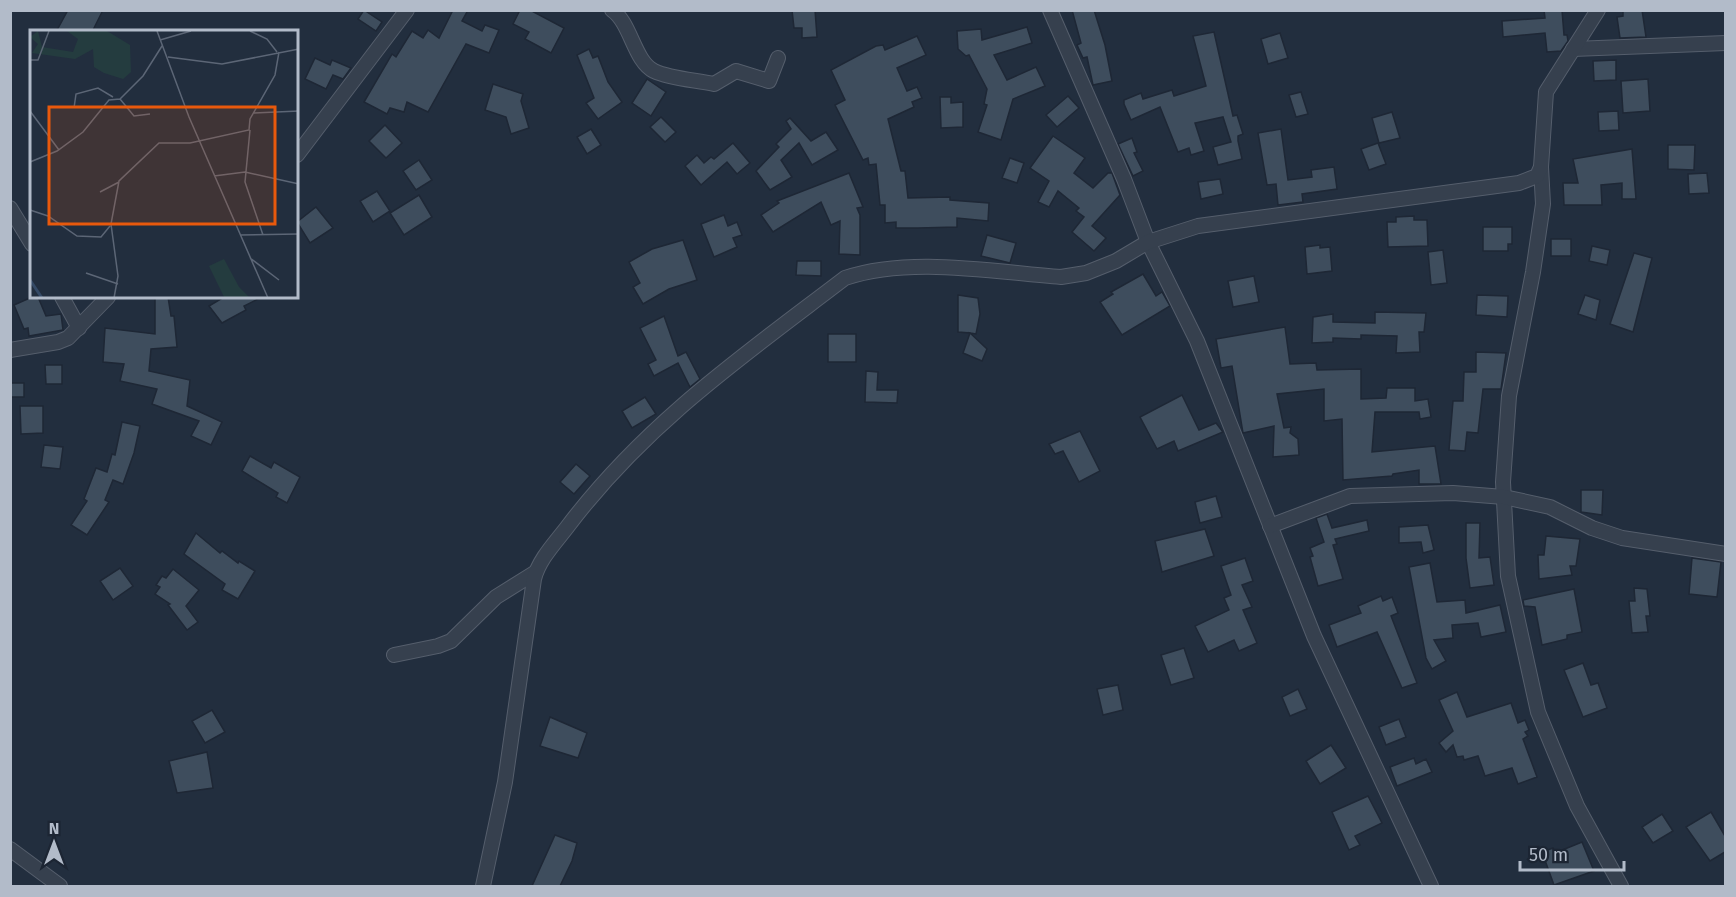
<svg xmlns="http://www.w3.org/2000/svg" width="1736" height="897" font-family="'Fira Sans',sans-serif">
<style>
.building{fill:#3e4d5d;stroke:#1e2735;stroke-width:1.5}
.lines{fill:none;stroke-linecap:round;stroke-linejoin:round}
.minor-casing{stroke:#555e6c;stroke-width:16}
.minor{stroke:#36404e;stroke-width:14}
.inset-river{fill:none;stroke:#354a66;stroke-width:3}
.inset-road{fill:none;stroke:#5c6676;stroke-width:1.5}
.view{fill:#e8590c;fill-opacity:0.15;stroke:#e8590c;stroke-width:3}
.inset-edge{fill:none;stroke:#b2bbc9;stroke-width:3}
</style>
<rect width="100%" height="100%" fill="#222e3e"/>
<g class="building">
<path d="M68 10H103L92 32H56Z"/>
<path d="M364 10 382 22 376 31 358 19Z"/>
<path d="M453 10H468L462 21 482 31 485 25 499 30 489 53 466 44 428 112 407 102 404 112 390 108 387 114 364 102 392 54 396 57 412 31 423 38 428 30 439 38Z"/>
<path d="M520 10H530L564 28 551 53 525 39 529 32 513 24Z"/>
<path d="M792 10H815L817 37 802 38V28H794Z"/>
<path d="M1072 10H1094L1105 45 1112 81 1093 85 1087 57 1083 58 1077 45 1081 43Z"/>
<path d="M1544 10H1562L1564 35H1567L1568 41 1561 51 1547 52 1545 33 1503 37 1502 21 1545 18Z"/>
<path d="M1623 10H1642L1646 37 1620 38 1617 17 1623 16Z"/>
<path d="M1027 27 1032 43 994 55 1007 80 1036 67 1045 86 1013 99 1001 140 978 132 987 105 984 104 987 89 969 55 966 56 958 49 957 31 981 29 982 40Z"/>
<path d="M1214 32 1233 116 1237 115 1243 134 1238 136V141L1242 159 1218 165 1213 147 1231 142 1223 117 1195 123 1204 151 1191 155 1189 148 1178 152 1160 107 1131 120 1124 104V100L1141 93 1143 99 1172 90 1174 96 1206 86 1193 36Z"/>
<path d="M1280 33 1288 58 1268 64 1261 39Z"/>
<path d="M917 36 926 55 897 68 907 91 917 87 922 98 912 102 914 107 888 119 901 171H905L908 198 950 197V200L989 203 988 221 957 218V227L918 228H896V222L885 223V205H880L876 164 869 165 868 158 863 160 835 105 845 100 831 70 876 46 883 45 885 50Z"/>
<path d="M589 49 593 58 598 56 608 82 622 102 598 119 586 103 594 98 577 55Z"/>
<path d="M315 58 330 65 332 60 351 68 343 79 333 75 326 89 305 79Z"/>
<path d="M1616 60V80L1594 81 1593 61Z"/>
<path d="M647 79 666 92 651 116 632 103Z"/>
<path d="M1648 79 1650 111 1623 113 1621 81Z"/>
<path d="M493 84 523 94 521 101 529 128 511 134 506 117 485 110Z"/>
<path d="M1301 92 1308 114 1296 117 1289 95Z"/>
<path d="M1068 96 1079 108 1057 127 1046 115Z"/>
<path d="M940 97H951V103L963 102V127L941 128Z"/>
<path d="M1618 111 1619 130 1599 131 1598 112Z"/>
<path d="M1392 112 1400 138 1379 143 1372 118Z"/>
<path d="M661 117 676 132 665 142 650 127Z"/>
<path d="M790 118 811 141 826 132 838 150 812 165 799 143 781 160 792 177 770 190 756 171 779 147 776 144 791 129 786 121Z"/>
<path d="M385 125 402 143 386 158 369 141Z"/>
<path d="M591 129 601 145 587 154 577 137Z"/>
<path d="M1281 129 1288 180 1312 177 1311 170 1334 167 1337 189 1302 194 1303 202 1278 205 1276 184 1267 185 1258 133Z"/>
<path d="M1053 136 1085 158 1074 173 1093 188 1108 173H1112L1120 195 1092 226 1106 238 1094 251 1072 232 1084 217 1076 211 1079 208 1058 191 1049 207 1038 202 1049 181 1030 168Z"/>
<path d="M1132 138 1137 152 1134 153 1143 171 1133 176 1118 144Z"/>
<path d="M733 143 750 163 737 174 727 162 701 185 685 166 697 155 704 163 711 157 714 159Z"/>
<path d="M1378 143 1386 164 1369 170 1361 149Z"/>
<path d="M1668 145H1695L1694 170 1668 169Z"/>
<path d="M1632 149 1636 199H1622V183L1601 185 1602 205H1564L1563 183H1578L1573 159Z"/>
<path d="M1010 158 1024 163 1017 183 1002 178Z"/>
<path d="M419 160 432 180 416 190 403 171Z"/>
<path d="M849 173 863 207 857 208 860 215V255L839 254 840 221 831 225 821 202 773 232 761 215 779 203 777 201Z"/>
<path d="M1707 173 1709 193 1689 194 1688 174Z"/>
<path d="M1220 179 1223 194 1201 199 1198 182Z"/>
<path d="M377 191 390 211 373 222 360 201Z"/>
<path d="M419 195 432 217 404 235 390 213Z"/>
<path d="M316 207 333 228 310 243 297 222Z"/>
<path d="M724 215 728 226 737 222 742 235 733 238 737 247 714 257 701 224Z"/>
<path d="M1414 216V220H1427L1428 246 1388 247 1387 222H1396V217Z"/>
<path d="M1483 227H1512V244H1508V251H1483Z"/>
<path d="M987 235 1016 243 1010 263 981 256Z"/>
<rect x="1551" y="239" width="20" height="17"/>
<path d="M683 240 697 280 669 289 643 304 633 287 640 283 629 262 652 249Z"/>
<path d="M1320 245V248L1330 247 1332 271 1307 274 1305 247Z"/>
<path d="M1592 246 1610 250 1607 265 1589 261Z"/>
<path d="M1443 250 1447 283 1431 285 1428 252Z"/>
<path d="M1634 253 1652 258 1633 332 1610 324Z"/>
<path d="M797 261H821V276L796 275Z"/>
<path d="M1143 274 1156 296 1162 292 1170 306 1122 335 1100 302 1113 294 1111 292Z"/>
<path d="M1254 276 1259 302 1233 307 1228 281Z"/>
<path d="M958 295 978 298 980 314 976 334 970 333 987 349 982 361 963 353 970 333 958 332Z"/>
<path d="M1477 295 1508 296 1507 317 1476 315Z"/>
<path d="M1585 295 1600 300 1596 320 1578 314Z"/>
<path d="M32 297H38L46 316 61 314 63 330 29 336 28 328 24 329 14 305Z"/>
<path d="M155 297H168L171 316H174L177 347 151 349 149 371 190 380 187 406 222 422 211 445 191 436 199 421 152 404 157 389 120 381 124 364 103 362 105 328 155 334Z"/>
<path d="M224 297H262L244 306 246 310 222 323 209 306Z"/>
<path d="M1375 312 1426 313 1424 332H1419L1420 352 1396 353 1397 336 1361 335V339L1333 338V342L1312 343 1313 317 1333 314V322L1375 323Z"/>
<path d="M664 316 678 356 686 352 700 379 690 387 678 363 654 376 648 364 656 360 640 328Z"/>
<path d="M1285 327 1290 364 1316 363 1317 370 1361 369V399L1386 398 1387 388H1415V401L1428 399 1431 417 1420 419 1419 412H1375L1372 452 1435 446 1441 484H1419V470L1393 474 1392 476 1343 480 1342 419 1324 421V389L1277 394 1284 428 1291 427 1290 433 1298 439 1299 455 1273 457 1274 426 1243 433 1232 366 1221 368 1216 339Z"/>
<rect x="828" y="334" width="28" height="28"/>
<path d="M1476 352 1506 353 1501 389H1483L1478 433 1467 432 1465 451 1449 450 1453 401H1463L1464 372H1476Z"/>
<path d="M45 365H62V384H46Z"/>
<path d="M866 371 878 372 877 390H898L897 403 865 402Z"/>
<rect x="10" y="383" width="14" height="14"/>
<path d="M1182 395 1199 430 1216 423 1223 432 1178 451 1174 441 1157 449 1140 417Z"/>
<path d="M645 397 656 414 632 428 622 411Z"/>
<path d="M20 406H43V433L21 434Z"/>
<path d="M122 422 140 426 134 453 123 484 113 480 105 500 109 502 87 535 71 525 87 501 84 499 96 468 107 472 112 454 115 455Z"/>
<path d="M1080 431 1100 471 1079 482 1063 451 1055 454 1049 444Z"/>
<path d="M44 445 63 447 60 469 41 467Z"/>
<path d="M250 456 271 468 274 462 300 477 287 503 276 497 278 493 242 471Z"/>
<path d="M576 464 590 476 574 494 560 482Z"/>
<path d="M1581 490H1603L1602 515 1581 512Z"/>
<path d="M1216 496 1222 517 1200 523 1195 502Z"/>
<path d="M1327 514 1332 528 1367 520 1369 531 1335 539 1337 544 1333 545 1343 579 1318 586 1310 557 1313 556 1310 548 1324 542 1316 518Z"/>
<path d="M1466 523H1480L1479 558 1490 557 1494 585 1470 588 1466 558Z"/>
<path d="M1428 525 1434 550 1423 553 1421 542 1399 543V527Z"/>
<path d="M1205 529 1214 556 1162 572 1155 541Z"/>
<path d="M196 533 220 553 222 551 238 563 239 561 255 571 238 599 222 590 225 584 184 554Z"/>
<path d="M1546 536 1580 539 1576 566H1570L1572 575 1539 579 1538 555H1544Z"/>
<path d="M1245 558 1253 581 1242 585 1252 607 1243 610 1257 643 1239 651 1234 640 1208 652 1195 626 1229 610 1224 598 1231 595 1221 566Z"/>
<path d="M1692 558 1721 562 1717 597 1689 594Z"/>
<path d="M1430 563 1437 602 1465 600 1466 613 1500 605 1506 632 1481 637 1478 623 1452 625 1453 638 1434 640 1446 661 1432 669 1426 658 1409 567Z"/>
<path d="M120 568 133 586 113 600 100 581Z"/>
<path d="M173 569 199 590 186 606 198 622 187 630 168 605 170 604 155 594 160 587 156 585 162 576 166 578Z"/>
<path d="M1634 588 1647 589 1650 616H1646L1648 632 1632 633 1629 601H1635Z"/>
<path d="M1574 589 1582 632 1567 635V639L1542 645 1535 607 1524 606 1523 600Z"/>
<path d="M1381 596 1383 601 1392 597 1398 613 1391 616 1417 683 1402 688 1377 632 1337 647 1329 625 1361 613 1358 606Z"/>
<path d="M1184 648 1194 678 1171 685 1161 655Z"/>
<path d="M1583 663 1591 685 1598 683 1607 708 1583 717 1564 670Z"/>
<path d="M1118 685 1123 710 1103 715 1097 689Z"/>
<path d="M1298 689 1307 709 1290 716 1282 697Z"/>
<path d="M1457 692 1467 717 1511 703 1518 723 1525 720 1529 730 1525 732 1528 736 1523 739 1537 777 1518 784 1512 768 1485 776 1478 756 1464 760 1463 756 1457 757 1453 745 1446 752 1439 743 1453 731 1439 700Z"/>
<path d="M212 710 225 732 205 743 192 721Z"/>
<path d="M550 717 587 733 578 758 540 746Z"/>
<path d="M1399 719 1406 737 1386 745 1379 727Z"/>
<path d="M1331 745 1346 768 1320 784 1306 761Z"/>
<path d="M207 752 213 788 177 793 169 761Z"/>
<path d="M1414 758 1416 764 1426 759 1432 772 1397 786 1390 767Z"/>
<path d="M1368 796 1382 823 1355 836 1360 845 1349 850 1332 812Z"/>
<path d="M1711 812 1725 836V852L1710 861 1686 827Z"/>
<path d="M1662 814 1673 831 1653 843 1642 827Z"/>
<path d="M555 835 577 843 572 861 560 886H532Z"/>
<path d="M1582 842 1594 871 1554 885 1542 852 1553 848 1555 853Z"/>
</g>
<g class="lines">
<g class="minor-casing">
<g id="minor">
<path d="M612 10C631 23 634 61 654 71 671 79 696 80 714 84L736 71 769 81 778 58"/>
<path d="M1050 10 1124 179 1148 242 1197 341 1314 636 1431 886"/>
<path d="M1573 49 1726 43"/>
<path d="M297 155 407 10"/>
<path d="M1541 167 1543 204 1533 272 1509 396 1503 482 1508 576 1538 712 1577 806 1621 886"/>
<path d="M10 208 32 244"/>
<path d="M62 297 79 328"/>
<path d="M10 350 58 342 68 338 108 297"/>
<path d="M1270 526 1350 496 1453 493 1504 497 1550 507 1592 528 1622 538 1726 554"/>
<path d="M394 655 438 646 451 641 496 597 536 572"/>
<path d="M10 849 60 886"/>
<path d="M483 886 505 782 534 579C539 559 556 542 568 526 646 423 744 355 845 278 910 256 993 272 1061 277L1086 273 1116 261 1148 242 1198 226 1519 183 1537 176 1541 167 1546 92 1598 10"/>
</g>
</g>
<use href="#minor" class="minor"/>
</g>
<g transform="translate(30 30)">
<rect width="268" height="268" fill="#222e3e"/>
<path d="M8 1 12 17 43 22 48 9 37 1H77L100 15 101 42 93 49 74 43 64 37 63 19 45 29 2 23 8 14 0 7ZM194 229 209 257 220 268 194 267 179 236Z" fill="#243c3f"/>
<path class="inset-river" d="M0 250 12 268"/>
<path class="inset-road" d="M127 1 159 87 238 268M220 1 237 9 247 22M130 10 161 1M138 27 192 34 269 19M0 30H8L19 1M90 69 104 86 120 84M44 78 46 64 68 58 83 67M0 81 29 120M224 83 269 81M220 100 215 152 233 205M0 132 27 121 53 102 79 70 90 69 113 46 132 16M184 146 215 142 269 154M70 162 89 152M0 180 18 186 47 206 71 207 80 196M210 205 269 204M220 228 249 250M56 243 88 254M84 268 88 246 81 194 89 151 129 113H160L219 100 220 89 245 45 249 22"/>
<path class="view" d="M19 77H245V194H19Z"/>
<rect width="268" height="268" class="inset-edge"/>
</g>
<rect width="1736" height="897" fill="none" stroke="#b2bbc9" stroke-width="24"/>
<g transform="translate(54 843)" stroke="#1c2533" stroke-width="4.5" paint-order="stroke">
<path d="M0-4.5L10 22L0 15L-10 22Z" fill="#b2bbc9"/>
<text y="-9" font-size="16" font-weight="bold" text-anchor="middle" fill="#b2bbc9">N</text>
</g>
<path d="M1520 861v9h104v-9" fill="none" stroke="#b2bbc9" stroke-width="3"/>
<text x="1529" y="861" font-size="18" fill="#b2bbc9" stroke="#1c2533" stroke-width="4.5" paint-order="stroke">50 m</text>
</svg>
